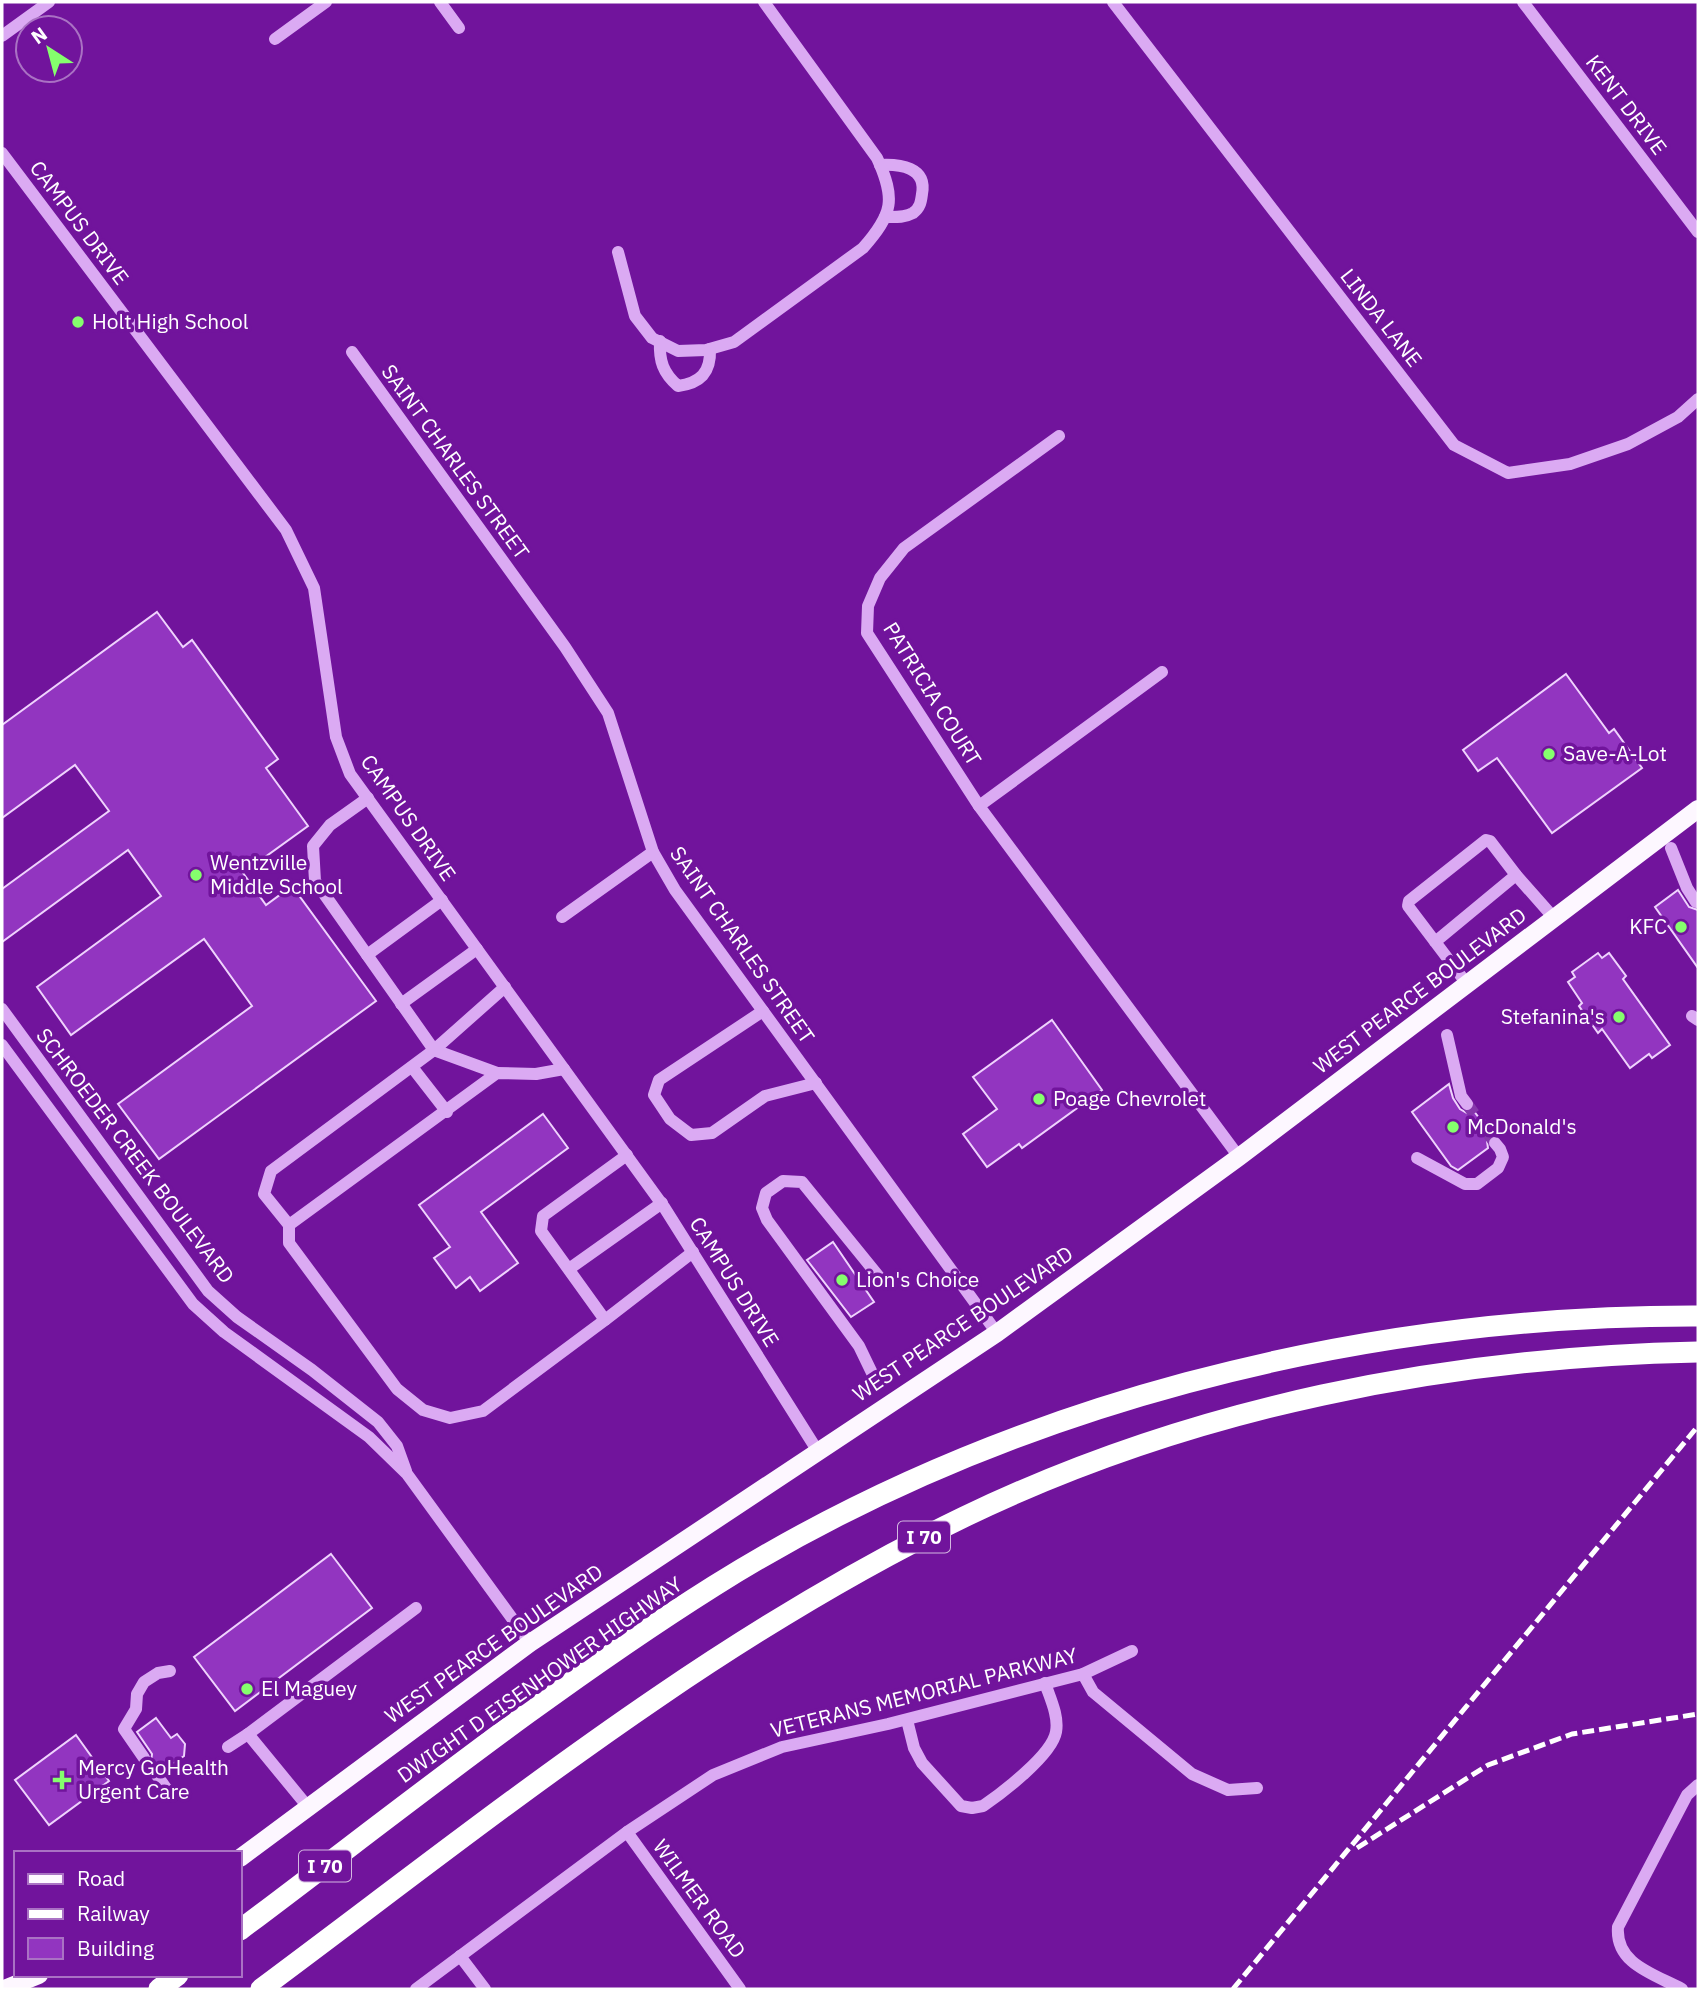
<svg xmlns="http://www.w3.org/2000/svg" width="1700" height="1991" font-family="'IBM Plex Sans',sans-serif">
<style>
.building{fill:#9235c0;stroke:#efd3fd;stroke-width:2}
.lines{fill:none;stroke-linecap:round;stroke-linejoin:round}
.minor-tunnel{stroke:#8637ab;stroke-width:12;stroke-dasharray:12 6;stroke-linecap:butt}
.minor{stroke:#dbaaf3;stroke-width:12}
.major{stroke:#fdf7ff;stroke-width:18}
.highway{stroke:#fff;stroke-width:21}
.rail{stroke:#fff;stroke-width:5;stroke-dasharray:12 5;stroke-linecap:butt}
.poi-dot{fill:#85ff6d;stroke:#71149c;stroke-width:2.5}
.labels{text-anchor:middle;stroke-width:7;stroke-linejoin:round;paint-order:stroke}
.shield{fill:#71149c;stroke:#d4b8e1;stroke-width:2}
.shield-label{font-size:19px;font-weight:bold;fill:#fff}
.street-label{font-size:21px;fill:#fff;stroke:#71149c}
.poi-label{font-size:21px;fill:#fff;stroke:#71149c;text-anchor:start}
</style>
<rect width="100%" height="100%" fill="#71149c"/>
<g class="building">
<path d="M157 612 183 647 192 640 278 759 266 768 308 826 243 873 266 905 292 886 376 1001 159 1159 118 1104 252 1006 204 939 71 1035 37 987 161 896 128 850 2 942V889L109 811 75 765 2 818V725Z"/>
<path d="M1566 674 1609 733 1614 729 1642 768 1552 833 1497 758 1478 771 1463 750Z"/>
<path d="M1678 890 1689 907 1698 910V968L1655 907Z"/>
<path d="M1598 953 1602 958 1609 953 1626 976 1623 979 1670 1045 1652 1058 1649 1054 1630 1068 1602 1029 1598 1033 1579 1006 1582 1003 1568 982 1575 977 1572 972Z"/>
<path d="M1052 1020 1102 1090 1022 1148 1019 1144 987 1167 963 1134 997 1109 973 1077Z"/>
<path d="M1449 1084 1453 1098 1460 1109 1467 1113 1473 1110 1492 1135 1487 1141 1488 1148 1458 1170 1451 1166 1412 1112Z"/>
<path d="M543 1114 568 1148 481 1212 518 1263 480 1291 470 1277 456 1288 434 1258 450 1247 419 1205Z"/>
<path d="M833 1242 874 1302 851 1317 807 1260Z"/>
<path d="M331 1554 372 1608 235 1711 194 1657Z"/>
<path d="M156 1718 171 1738 177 1734 185 1744 184 1756 164 1770 158 1763H151L152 1754 137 1732Z"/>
<path d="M76 1735 109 1781 49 1825 15 1780Z"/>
</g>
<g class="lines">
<path class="minor-tunnel" d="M1467 1104 1495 1143"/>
<g class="minor">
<path d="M440 2 459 28"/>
<path d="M1113 2 1454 445 1508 473 1570 464 1628 444 1678 417 1698 399"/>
<path d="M1523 2 1698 232"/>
<path d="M2 36 49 2"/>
<path d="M275 39 326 2"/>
<path d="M2 153 286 530 314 588 336 737 350 774 664 1207 817 1450"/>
<path d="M880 165C900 164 927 167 922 194 921 202 920 208 913 213 904 218 894 217 885 217"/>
<path d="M618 252 635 316 652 338 678 351 706 350 734 342 863 248C893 214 896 199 877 158L764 2"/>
<path d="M660 341C659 361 663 373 678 386 700 383 711 373 710 349"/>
<path d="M352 352 565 647 608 713 653 852 675 890 997 1333"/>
<path d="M1162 672 979 806 1239 1157"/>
<path d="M368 798 330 825 313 846 315 881 434 1050 497 1073"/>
<path d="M979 806 867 633 868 606 880 578 904 548 1059 436"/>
<path d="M1671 848 1687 888 1696 902"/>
<path d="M1516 875 1554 918"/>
<path d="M562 917 653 852"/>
<path d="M1435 942 1516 875 1490 841 1486 840 1409 901 1408 906 1467 984"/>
<path d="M367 955 442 900"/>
<path d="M505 987 434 1050 271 1171 264 1194 289 1225 497 1073 536 1074 564 1069"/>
<path d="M401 1004 477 949"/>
<path d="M2 1009 208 1291 237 1317 312 1370 378 1422 397 1446 406 1471"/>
<path d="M763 1011 659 1080 654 1095 670 1119 691 1135 712 1133 765 1096 816 1083"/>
<path d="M1692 1016 1698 1020"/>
<path d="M1447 1035 1461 1096 1467 1104"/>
<path d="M2 1045 193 1304 224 1332 369 1437 407 1474 530 1643"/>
<path d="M412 1067 447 1112"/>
<path d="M627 1155 543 1216 541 1231 605 1320 693 1252"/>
<path d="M1417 1158 1465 1184H1477L1498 1168 1503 1157 1500 1149 1495 1143"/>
<path d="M289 1225V1243L397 1389 423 1410 450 1418 483 1411 605 1320"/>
<path d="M569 1269 662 1203"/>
<path d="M873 1375 859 1346 767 1220 762 1208 766 1193 783 1181 802 1182 884 1283"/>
<path d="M1083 1674 1093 1692 1192 1774 1228 1790 1257 1788"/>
<path d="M907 1720 914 1748 922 1763 961 1806 972 1808 983 1806C1002 1793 1052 1755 1056 1732 1059 1716 1050 1698 1045 1683"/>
<path d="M228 1747 248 1734"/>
<path d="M144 1758 124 1729 136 1709 137 1694 144 1682 158 1673 170 1671"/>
<path d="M154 1771 170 1794"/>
<path d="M308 1807 248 1734 416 1608"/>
<path d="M627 1832 740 1989"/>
<path d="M460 1956 485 1989"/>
<path d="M416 1989 627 1832 713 1775 782 1747 888 1724 1083 1674 1132 1651"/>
<path d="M1682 1989C1654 1974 1615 1964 1618 1927L1687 1795 1698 1785"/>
</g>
<g class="major">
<path d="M240 1858 530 1643 997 1333 1239 1157 1698 809"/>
<path d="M4 1989 39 1975"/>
</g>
<g class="highway">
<path d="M240 1930C396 1813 549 1690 714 1586 1003 1405 1358 1315 1698 1316"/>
<path d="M159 1989 178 1975"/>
<path d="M261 1989C487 1821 709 1640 964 1517 1192 1407 1446 1357 1698 1352"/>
</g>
<g class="rail">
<path d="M1357 1848 1488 1765 1572 1734 1698 1714"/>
<path d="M1233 1989 1698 1426"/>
</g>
</g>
<g class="poi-dot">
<circle cx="78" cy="322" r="7"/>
<circle cx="1549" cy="754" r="7"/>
<circle cx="196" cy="875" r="7"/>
<circle cx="1681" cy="927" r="7"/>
<circle cx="1619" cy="1017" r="7"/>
<circle cx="1039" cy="1099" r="7"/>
<circle cx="1453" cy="1127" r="7"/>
<circle cx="842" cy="1280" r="7"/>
<circle cx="247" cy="1689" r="7"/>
<path d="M58.5 1769.5h7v7h7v7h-7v7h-7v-7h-7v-7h7z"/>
</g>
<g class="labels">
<g class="shield">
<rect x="898" y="1521.5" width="52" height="31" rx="5"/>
<rect x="299" y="1850.5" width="52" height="31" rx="5"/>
</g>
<g class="shield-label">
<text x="924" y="1544">I 70</text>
<text x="325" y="1873">I 70</text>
</g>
<g class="street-label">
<text transform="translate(1626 105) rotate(53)" y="7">KENT DRIVE</text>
<text transform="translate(79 223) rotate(53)" y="7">CAMPUS DRIVE</text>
<text transform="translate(1381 318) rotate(52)" y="7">LINDA LANE</text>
<text transform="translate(455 462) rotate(54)" y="7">SAINT CHARLES STREET</text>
<text transform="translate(932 694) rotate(58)" y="7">PATRICIA COURT</text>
<text transform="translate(408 818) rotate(55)" y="7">CAMPUS DRIVE</text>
<text transform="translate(742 945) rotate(55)" y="7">SAINT CHARLES STREET</text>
<text transform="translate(1420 991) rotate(-37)" y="7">WEST PEARCE BOULEVARD</text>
<text transform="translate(135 1156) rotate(53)" y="7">SCHROEDER CREEK BOULEVARD</text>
<text transform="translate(734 1282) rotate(58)" y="7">CAMPUS DRIVE</text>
<text transform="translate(963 1324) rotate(-34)" y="7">WEST PEARCE BOULEVARD</text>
<text transform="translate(494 1644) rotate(-35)" y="7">WEST PEARCE BOULEVARD</text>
<text transform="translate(540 1680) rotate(-35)" y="7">DWIGHT D EISENHOWER HIGHWAY</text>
<text transform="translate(924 1693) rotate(-14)" y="7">VETERANS MEMORIAL PARKWAY</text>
<text transform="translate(699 1899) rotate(54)" y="7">WILMER ROAD</text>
</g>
<g class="poi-label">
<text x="92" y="329">Holt High School</text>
<text x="1563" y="761">Save-A-Lot</text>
<text x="210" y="870">Wentzville<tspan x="210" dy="24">Middle School</tspan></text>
<text x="1667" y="934" text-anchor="end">KFC</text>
<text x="1605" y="1024" text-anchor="end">Stefanina's</text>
<text x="1053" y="1106">Poage Chevrolet</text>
<text x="1467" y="1134">McDonald's</text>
<text x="856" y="1287">Lion's Choice</text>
<text x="261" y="1696">El Maguey</text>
<text x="78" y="1775">Mercy GoHealth<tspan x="78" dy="24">Urgent Care</tspan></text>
</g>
</g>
<rect width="1700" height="1991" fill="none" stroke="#ffffff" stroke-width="7"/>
<rect x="14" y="1851" width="228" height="126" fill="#71149c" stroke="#aa72c4" stroke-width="2"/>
<rect x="28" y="1874" width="35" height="10" fill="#fdf7ff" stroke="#aa72c4" stroke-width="2"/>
<text x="77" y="1886" font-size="21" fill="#ffffff">Road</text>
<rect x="28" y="1909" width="35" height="10" fill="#ffffff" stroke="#aa72c4" stroke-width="2"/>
<text x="77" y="1921" font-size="21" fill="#ffffff">Railway</text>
<rect x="28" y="1938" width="35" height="21" fill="#9235c0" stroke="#aa72c4" stroke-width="2"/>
<text x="77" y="1956" font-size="21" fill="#ffffff">Building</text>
<g transform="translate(49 49) rotate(324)"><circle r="33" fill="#71149c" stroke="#aa72c4" stroke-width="2"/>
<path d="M0-5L12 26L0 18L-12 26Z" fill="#85ff6d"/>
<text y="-10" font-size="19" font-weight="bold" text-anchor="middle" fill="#ffffff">N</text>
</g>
</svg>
